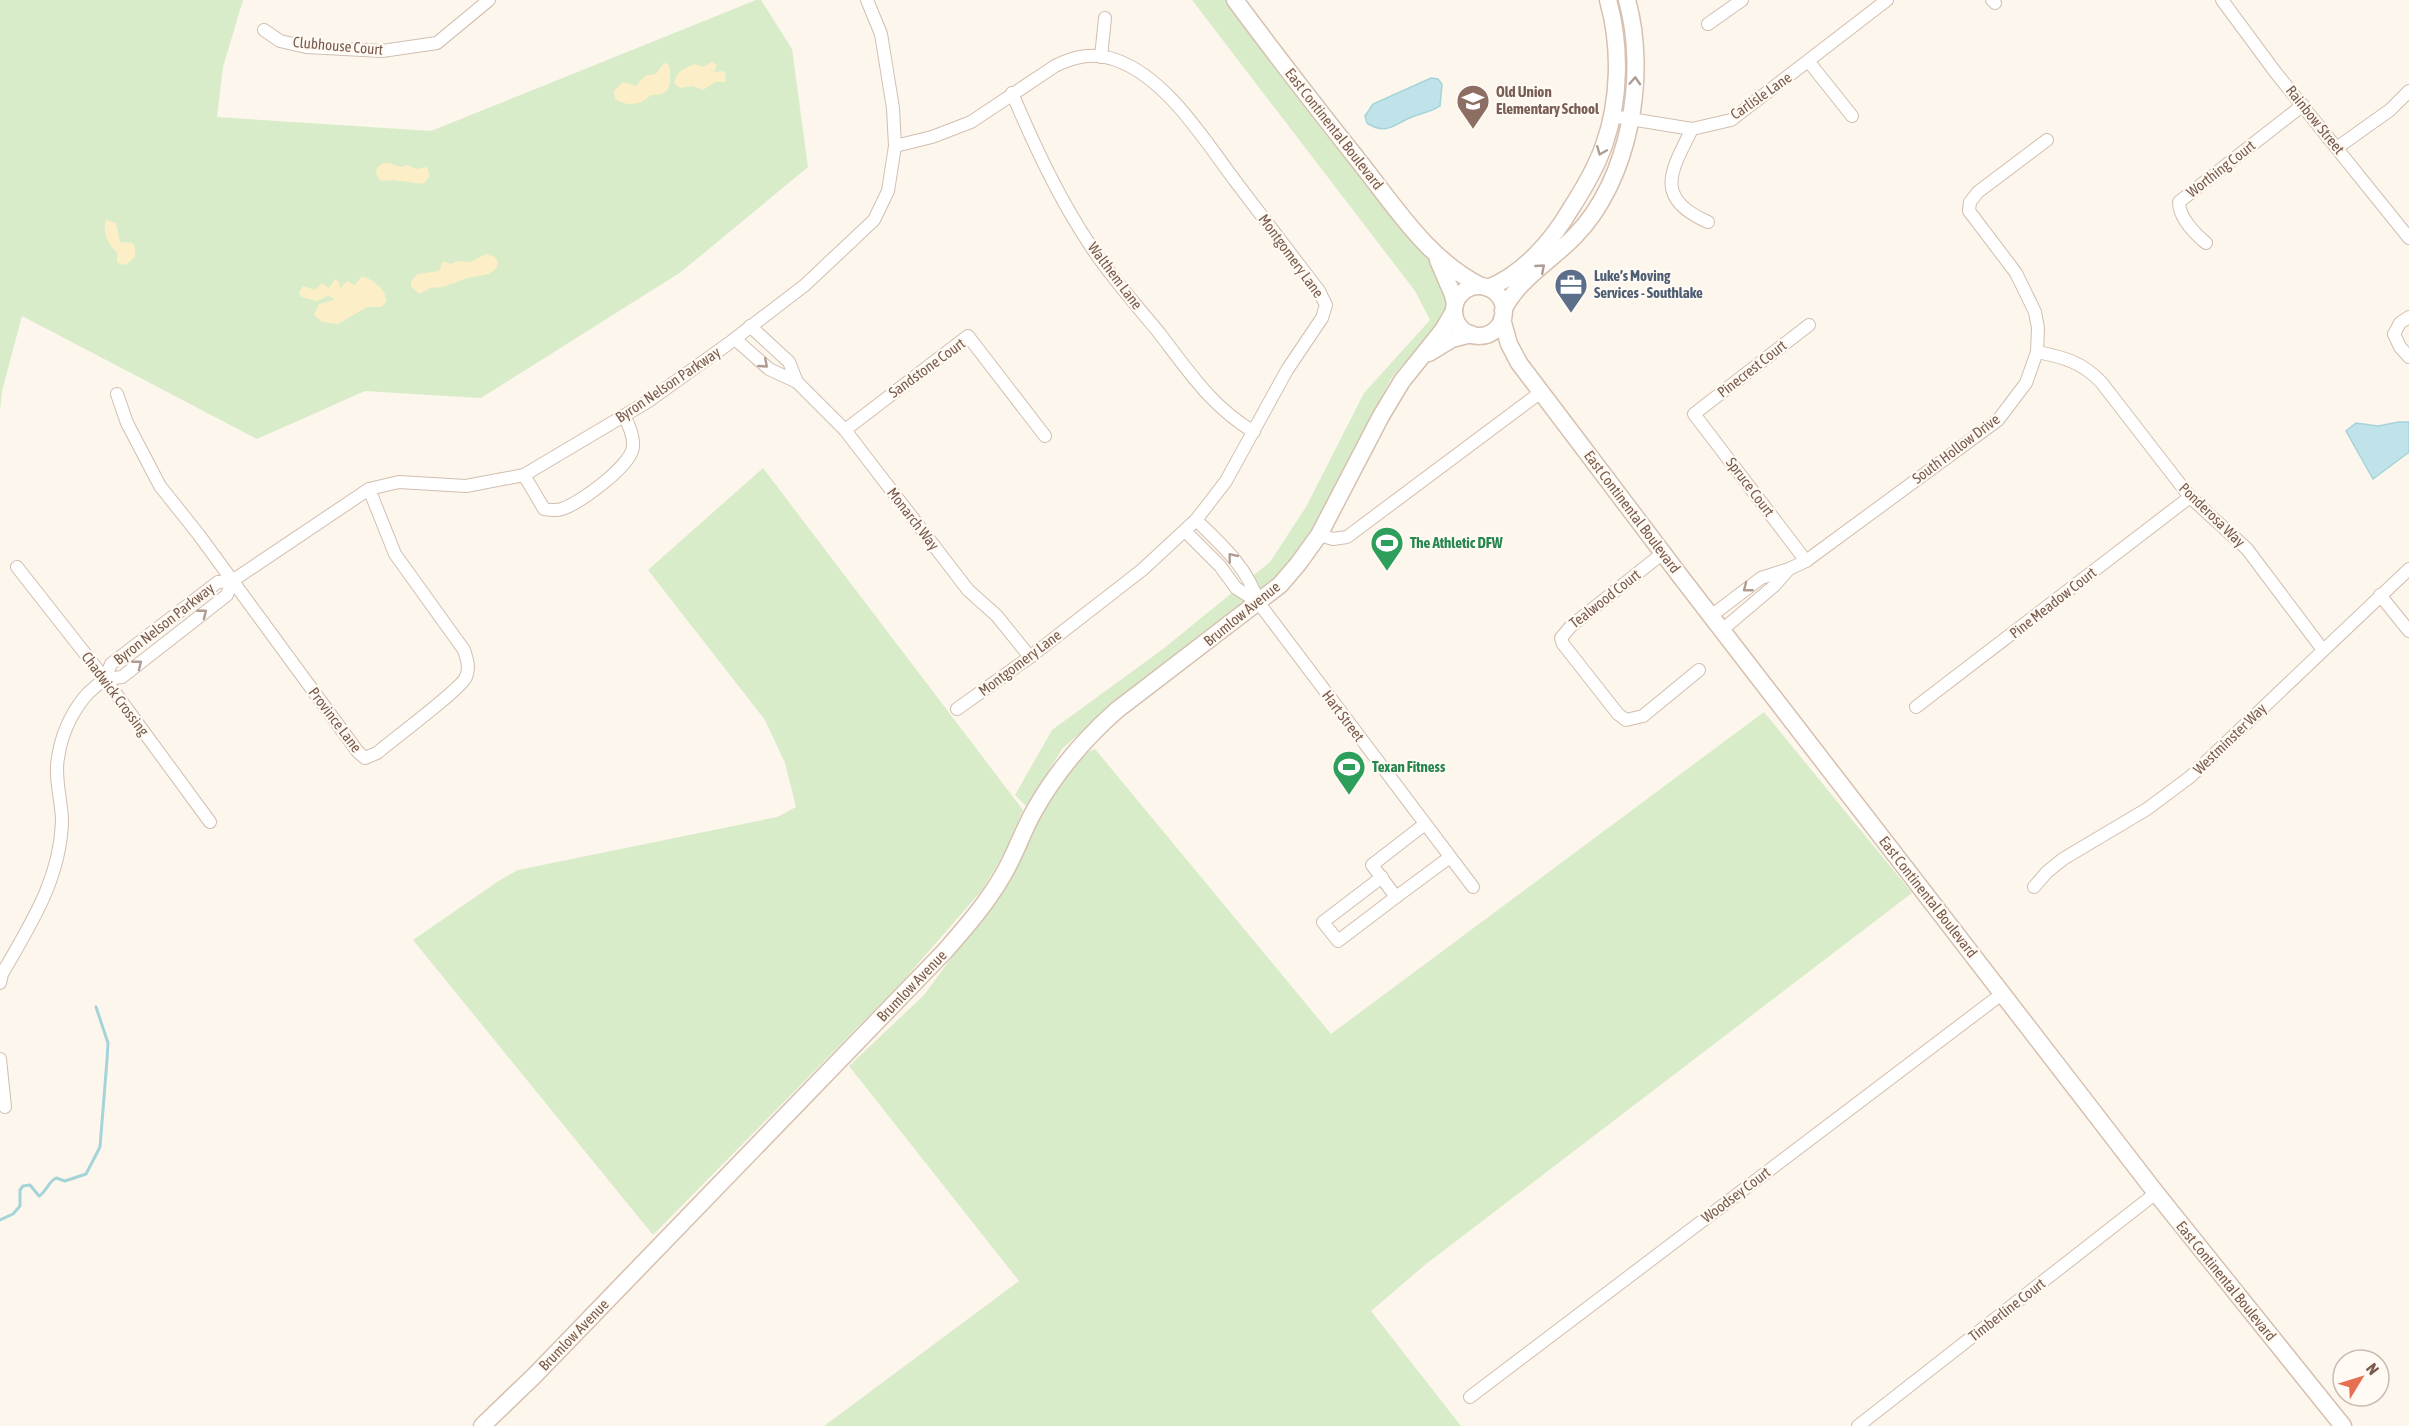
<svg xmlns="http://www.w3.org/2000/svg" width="2409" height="1426" font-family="'Asap Condensed',sans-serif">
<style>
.green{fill:#d8ecc9}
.sand{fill:#fcefc7}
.water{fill:#bfe3e8;stroke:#a5d3da;stroke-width:1.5}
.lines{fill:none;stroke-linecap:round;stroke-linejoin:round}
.stream{stroke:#a5d3da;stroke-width:3}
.minor-casing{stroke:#d1beb0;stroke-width:14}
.secondary-casing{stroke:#d6c0b0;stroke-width:19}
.minor{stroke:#fff;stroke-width:12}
.secondary{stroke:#fff;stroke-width:16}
.oneway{stroke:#af9d94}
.labels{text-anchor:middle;stroke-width:4.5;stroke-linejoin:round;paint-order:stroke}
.street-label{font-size:15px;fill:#7a5c4d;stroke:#fffaf3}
.education-label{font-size:15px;font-weight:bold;fill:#785e54;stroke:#fffaf3;text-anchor:start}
.service-label{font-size:15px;font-weight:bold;fill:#4e5e75;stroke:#fffaf3;text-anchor:start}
.leisure-label{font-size:15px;font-weight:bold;fill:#27864d;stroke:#fffaf3;text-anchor:start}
</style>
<rect width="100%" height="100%" fill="#fdf6ec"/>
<g class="green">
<path d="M0 0H243L223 67 217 117 431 131 756 0H761L792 49 808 167 681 272 481 398 365 391 257 439 22 316 2 391 0 412Z"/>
<path d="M1192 0H1229L1440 274 1449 310C1435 337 1410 354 1391 379L1301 550 1278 579 1103 712 1062 749 1027 807 1015 795 1052 730 1163 649 1270 562 1306 507 1364 393 1430 320 1415 291Z"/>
<path d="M763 468 1023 810 1004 854 982 890 902 982 653 1235 413 940 500 880 518 870 777 817 796 807 785 763 765 720 648 570Z"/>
<path d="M1764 712 1912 893 1426 1264 1371 1311 1461 1426H824L1019 1281 849 1066 924 995 1007 882 1050 794 1080 755 1095 749 1331 1034Z"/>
</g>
<g class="sand">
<path d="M712 62 717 65 714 72 723 71 726 74 725 82H715L703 90 693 86 680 88 674 83C676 71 685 68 695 64L703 67Z"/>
<path d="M664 63 668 64C671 69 670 72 670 78 670 92 664 95 651 95 641 105 627 107 615 99L614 91 623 82 636 86 645 76 656 74Z"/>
<path d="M383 163H389L400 167 408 165 416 169 427 167 430 176 423 184 393 180 381 181 376 174 377 168Z"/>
<path d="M106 220 116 223 120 242 132 243 135 246V257L127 264 122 265 117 262V252C108 245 102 232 106 220Z"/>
<path d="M486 254 495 257 498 263 496 269 489 274 467 278 443 287 430 288 420 294 411 287V282L417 274 439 271 443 261 451 264 458 261 471 262Z"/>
<path d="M362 276C374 280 387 290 386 302L381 307H367L338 324 322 322 314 315 319 304 334 300 333 298 328 296 317 301 301 297 299 293 303 286 315 290 322 283 329 288 335 279 339 282 340 288 347 281 355 285Z"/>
</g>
<g class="water">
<path d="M1431 78 1438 79 1442 84 1440 106C1431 112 1422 113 1412 117 1394 124 1387 136 1367 123L1365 116 1373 104Z"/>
<path d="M2399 422H2409V452L2373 479 2346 431 2356 423 2378 426Z"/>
</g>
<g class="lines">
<path class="stream" d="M0 1220 13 1214 20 1206V1190L23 1186 30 1185 39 1196C47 1191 48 1182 56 1178L65 1181 86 1174 100 1147 107 1060 108 1043 96 1007"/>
<g class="minor-casing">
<g id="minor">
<path d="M1992 0 1995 3"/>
<path d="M2222 0 2276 73 2409 238"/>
<path d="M1708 24 1742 0"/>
<path d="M264 30 280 41 306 47 382 51 437 43 489 0"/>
<path d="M1101 57 1105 18"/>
<path d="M1809 62 1852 116"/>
<path d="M1012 93C1035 147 1059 199 1092 248 1112 278 1137 306 1160 334 1189 372 1212 407 1254 432"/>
<path d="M1612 116 1692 129 1731 120 1887 0"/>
<path d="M1692 129C1671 171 1653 198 1708 222"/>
<path d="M895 146 932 137 971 122 1055 66C1075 56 1094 52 1116 60 1167 78 1205 141 1236 182 1264 219 1292 255 1319 291L1326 305 1322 318 1287 370 1226 481 1196 520 1142 570 1030 657 957 709"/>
<path d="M2338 147 2390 110 2409 91"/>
<path d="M2206 243C2194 233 2179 217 2179 202L2303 105"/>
<path d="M2409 317 2400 323 2394 334 2400 347 2409 357"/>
<path d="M750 326 789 362 797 382"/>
<path d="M735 339 769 369 797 382 845 430 968 590 997 616 1030 657"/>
<path d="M2037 352C2063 357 2082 362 2101 382L2190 497 2247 549 2323 650"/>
<path d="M117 394 127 423 160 486 199 535 358 752 365 758 377 753C392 740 460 690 466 677 470 668 467 659 464 650L395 554 369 489"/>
<path d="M845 430 968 336 1045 436"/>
<path d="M524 475 544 509C551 510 555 511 562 509 580 503 631 466 633 447 634 436 629 425 624 416"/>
<path d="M1196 520C1221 544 1248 568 1258 602L1473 887"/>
<path d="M1185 531 1220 566 1236 588 1258 602"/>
<path d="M1319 535 1333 539 1347 537 1541 392"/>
<path d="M1663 553 1571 626 1561 638 1563 644 1618 714 1626 720 1643 716 1699 670"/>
<path d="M1806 561 1694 414 1809 325"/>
<path d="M17 567 105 679 210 822"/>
<path d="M2380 595 2409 631"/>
<path d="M1711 616 1761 578 1789 569 1806 561 1998 420 2026 383 2037 352 2038 328 2035 312 2016 273 1969 211 1970 202 1978 192 2047 140"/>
<path d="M1722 630 1774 586 1788 570"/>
<path d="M105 679 122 677 227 595 232 581"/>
<path d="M1916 707 2190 497"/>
<path d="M1425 824 1372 865 1396 897 1450 857"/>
<path d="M1382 877 1323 922 1338 941 1396 897"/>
<path d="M2034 887 2047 872 2063 859 2147 809 2190 777 2409 569"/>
<path d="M0 983 2 974C30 925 60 880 62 822 62 801 54 778 58 758 61 737 70 716 83 699 95 683 102 688 111 664L218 582 232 581 369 489 399 482 466 486 524 475 647 402 728 344 805 285 874 220 888 191 895 146 893 108 881 34 867 0"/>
<path d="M0 1059 5 1107"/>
<path d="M1470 1397 2003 993"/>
<path d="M1858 1426 2156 1193"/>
</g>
</g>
<g class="secondary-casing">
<g id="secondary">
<path d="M1235 0C1275 54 1316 107 1358 160 1394 205 1428 260 1481 286"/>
<path d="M1438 260 1453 295 1455 304"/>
<circle cx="1479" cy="311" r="25"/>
<path d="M1488 288C1523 274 1551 242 1570 210 1583 190 1596 168 1604 145 1620 100 1621 46 1608 0"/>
<path d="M1503 311C1515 282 1553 259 1575 236 1630 180 1648 74 1627 0"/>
<path d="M1502 319 1509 344 1519 363 1684 581 2156 1193 2343 1426"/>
<path d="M1429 353 1452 339 1471 334"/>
<path d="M482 1426 535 1375 945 951C966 927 987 903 1003 875 1015 855 1022 833 1033 813 1055 773 1083 740 1117 710L1280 585 1298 564 1319 535 1381 416 1402 381 1443 330 1454 311"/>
</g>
</g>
<use href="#minor" class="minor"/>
<use href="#secondary" class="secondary"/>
</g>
<defs><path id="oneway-chevron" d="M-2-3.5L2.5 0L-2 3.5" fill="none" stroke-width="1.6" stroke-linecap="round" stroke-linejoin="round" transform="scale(1.5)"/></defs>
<g class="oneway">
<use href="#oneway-chevron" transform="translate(1635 81) rotate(-87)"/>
<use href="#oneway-chevron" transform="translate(1601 151) rotate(112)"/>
<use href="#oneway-chevron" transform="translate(1541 268) rotate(-41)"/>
<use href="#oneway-chevron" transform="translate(764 364) rotate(41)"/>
<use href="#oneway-chevron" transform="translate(1232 557) rotate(-129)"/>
<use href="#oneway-chevron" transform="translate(1747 588) rotate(142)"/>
<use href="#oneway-chevron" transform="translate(203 613) rotate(-38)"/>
<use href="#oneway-chevron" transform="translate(138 664) rotate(-38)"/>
</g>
<defs>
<g id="school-pin" transform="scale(1.725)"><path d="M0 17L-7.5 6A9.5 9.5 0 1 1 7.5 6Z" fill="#8d6e63" stroke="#fffaf3"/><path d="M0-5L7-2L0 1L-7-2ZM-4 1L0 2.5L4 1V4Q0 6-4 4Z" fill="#fff"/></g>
<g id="office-pin" transform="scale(1.725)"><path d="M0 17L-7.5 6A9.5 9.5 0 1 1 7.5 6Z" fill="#5c6f8a" stroke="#fffaf3"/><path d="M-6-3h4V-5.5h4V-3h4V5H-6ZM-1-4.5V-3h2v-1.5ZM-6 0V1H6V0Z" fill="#fff"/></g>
<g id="stadium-pin" transform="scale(1.725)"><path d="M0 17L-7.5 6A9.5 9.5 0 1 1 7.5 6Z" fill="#2e9e5b" stroke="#fffaf3"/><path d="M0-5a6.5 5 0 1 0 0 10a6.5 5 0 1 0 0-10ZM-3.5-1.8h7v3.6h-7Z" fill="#fff"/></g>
</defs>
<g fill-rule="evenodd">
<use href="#school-pin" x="1473" y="101"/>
<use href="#office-pin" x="1571" y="285"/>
<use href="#stadium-pin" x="1387" y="543"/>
<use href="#stadium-pin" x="1349" y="767"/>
</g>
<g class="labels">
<g class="street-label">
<text transform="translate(338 46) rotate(5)" y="5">Clubhouse Court</text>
<text transform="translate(1761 96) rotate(-35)" y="5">Carlisle Lane</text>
<text transform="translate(2315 120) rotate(51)" y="5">Rainbow Street</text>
<text transform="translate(1334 129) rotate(52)" y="5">East Continental Boulevard</text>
<text transform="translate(2221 169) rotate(-38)" y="5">Worthing Court</text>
<text transform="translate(1291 256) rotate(54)" y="5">Montgomery Lane</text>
<text transform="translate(1115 276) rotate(53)" y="5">Walthem Lane</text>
<text transform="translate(927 368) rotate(-36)" y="5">Sandstone Court</text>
<text transform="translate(1752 369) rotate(-38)" y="5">Pinecrest Court</text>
<text transform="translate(668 385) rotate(-34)" y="5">Byron Nelson Parkway</text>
<text transform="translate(1956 449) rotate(-37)" y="5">South Hollow Drive</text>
<text transform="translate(1750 487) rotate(53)" y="5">Spruce Court</text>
<text transform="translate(1632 512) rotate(53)" y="5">East Continental Boulevard</text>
<text transform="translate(2212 515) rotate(44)" y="5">Ponderosa Way</text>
<text transform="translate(913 519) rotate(52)" y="5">Monarch Way</text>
<text transform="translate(1605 599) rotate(-38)" y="5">Tealwood Court</text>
<text transform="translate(2053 603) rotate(-38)" y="5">Pine Meadow Court</text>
<text transform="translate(1242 614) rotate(-39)" y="5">Brumlow Avenue</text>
<text transform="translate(164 624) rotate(-38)" y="5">Byron Nelson Parkway</text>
<text transform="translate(1020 663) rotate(-37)" y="5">Montgomery Lane</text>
<text transform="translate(115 694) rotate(53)" y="5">Chadwick Crossing</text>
<text transform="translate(1343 716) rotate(53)" y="5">Hart Street</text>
<text transform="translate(335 720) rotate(53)" y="5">Province Lane</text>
<text transform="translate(2230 739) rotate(-44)" y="5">Westminster Way</text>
<text transform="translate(1928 897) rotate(52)" y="5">East Continental Boulevard</text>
<text transform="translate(912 986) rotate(-46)" y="5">Brumlow Avenue</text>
<text transform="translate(1736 1195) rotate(-37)" y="5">Woodsey Court</text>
<text transform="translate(2226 1281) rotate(51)" y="5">East Continental Boulevard</text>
<text transform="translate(2007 1310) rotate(-38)" y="5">Timberline Court</text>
<text transform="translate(574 1335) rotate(-46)" y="5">Brumlow Avenue</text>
</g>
<g class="education-label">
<text x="1496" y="97">Old Union<tspan x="1496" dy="17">Elementary School</tspan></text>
</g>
<g class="service-label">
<text x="1594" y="281">Luke’s Moving<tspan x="1594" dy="17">Services - Southlake</tspan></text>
</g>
<g class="leisure-label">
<text x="1410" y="548">The Athletic DFW</text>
<text x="1372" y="772">Texan Fitness</text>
</g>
</g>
<g transform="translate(2361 1378) rotate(52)"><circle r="28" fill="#fffaf3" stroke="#cabbb1" stroke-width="1.5"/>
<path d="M0-4.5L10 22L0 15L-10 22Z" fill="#e76f51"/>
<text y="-9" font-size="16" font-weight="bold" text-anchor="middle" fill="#7a5c4d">N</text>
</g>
</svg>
